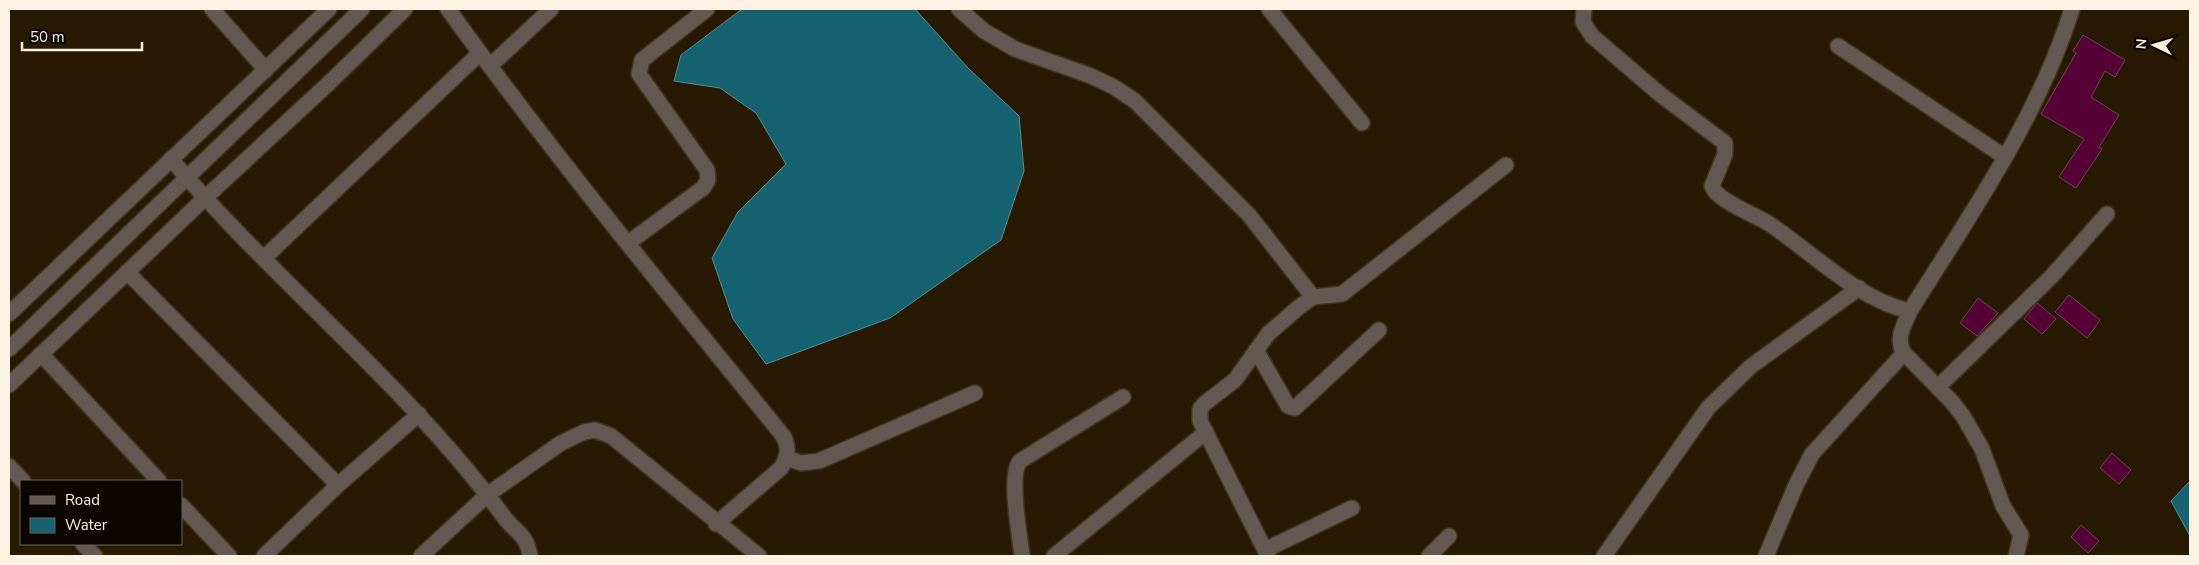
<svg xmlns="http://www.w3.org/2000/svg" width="2199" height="565" font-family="'Nunito Sans',sans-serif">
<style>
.water{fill:#156270;stroke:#5a8d92}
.building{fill:#550135;stroke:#674a57}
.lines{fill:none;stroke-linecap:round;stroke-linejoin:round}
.minor-casing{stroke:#41341d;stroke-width:18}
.minor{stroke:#655752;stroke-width:15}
</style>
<rect width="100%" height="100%" fill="#281a02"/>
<g class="water">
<path d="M742 9H915L968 68 1019 116 1024 171 1001 240 890 318 766 364 733 319 712 258 738 212 786 164 756 113 720 88 674 81 681 55Z"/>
<path d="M2190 481V536L2171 501Z"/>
</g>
<g class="building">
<path d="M2083 35 2125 60 2115 77 2105 71 2091 97 2119 115 2099 147 2102 149 2076 188 2059 177 2084 139 2041 114 2076 53 2073 51Z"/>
<path d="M2069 295 2100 320 2087 338 2055 312Z"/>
<path d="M1978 298 1998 313 1977 336 1960 323Z"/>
<path d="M2037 303 2056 319 2042 334 2024 319Z"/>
<path d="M2112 453 2131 470 2119 484 2100 468Z"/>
<path d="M2081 525 2099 541 2088 553 2071 537Z"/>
</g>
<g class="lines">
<g class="minor-casing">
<g id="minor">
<path d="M212 9 266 70"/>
<path d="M448 9C554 156 670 296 784 437 789 449 788 456 781 468L716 524"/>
<path d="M959 9 984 31 1015 49 1091 76 1114 87 1135 101 1249 215 1313 297"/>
<path d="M1269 9 1362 123"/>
<path d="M1584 9 1583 22 1592 36 1661 95 1725 143V154L1712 186C1716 200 1755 215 1768 223 1812 252 1858 300 1910 311"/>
<path d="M1838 46 2005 157"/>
<path d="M490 66 551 9"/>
<path d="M171 159C276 283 407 385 504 517 515 532 527 534 530 556"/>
<path d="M628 243 703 188 708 180 707 170 639 74 642 60 707 9"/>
<path d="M264 258 480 53"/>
<path d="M127 272 338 485"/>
<path d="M9 314 329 9"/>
<path d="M9 349 362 9"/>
<path d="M1256 350 1288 406 1295 408 1379 330"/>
<path d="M41 354 159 481"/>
<path d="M9 385 205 198 328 84 405 9"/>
<path d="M1938 387 2052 276 2107 214"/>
<path d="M787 458 801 463 819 461 975 393"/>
<path d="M9 466 23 481"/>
<path d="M181 505 229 556"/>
<path d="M83 544 95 556"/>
<path d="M1265 550 1352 508"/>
<path d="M264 556 338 485 419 414"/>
<path d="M421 556 487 495 561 443 584 432 595 430 611 436 759 556"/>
<path d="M1022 556C1020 536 1008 476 1020 461L1123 397"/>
<path d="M1054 556 1206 432"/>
<path d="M1268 556 1200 421V409L1204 404 1235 380 1268 334 1299 307 1313 297 1342 294 1506 165"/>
<path d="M1429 556 1449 536"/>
<path d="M1604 556 1708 408 1750 367 1859 288"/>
<path d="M1766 556 1796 485 1812 454 1904 353"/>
<path d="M2016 556 2021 535 2003 506 1982 449 1963 416 1952 402 1904 353C1895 338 1904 326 1910 311 1970 215 2038 118 2072 9"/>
</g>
</g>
<use href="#minor" class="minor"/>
</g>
<rect width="2199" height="565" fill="none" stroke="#fbf2e3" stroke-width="20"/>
<rect x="20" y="480" width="162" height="65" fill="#0c0601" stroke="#6c645b"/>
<rect x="30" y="496" width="25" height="8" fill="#655752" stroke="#6c645b"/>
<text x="65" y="505" font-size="15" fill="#fbf2e3">Road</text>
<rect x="30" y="518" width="25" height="15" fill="#156270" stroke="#6c645b"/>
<text x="65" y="530" font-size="15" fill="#fbf2e3">Water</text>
<g transform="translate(2154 45) rotate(275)" stroke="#0c0601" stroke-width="4" paint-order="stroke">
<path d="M0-4L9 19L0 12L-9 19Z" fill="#fbf2e3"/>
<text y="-8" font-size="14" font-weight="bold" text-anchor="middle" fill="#fbf2e3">N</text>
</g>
<path d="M22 42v8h120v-8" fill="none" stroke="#fbf2e3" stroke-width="2.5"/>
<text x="30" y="42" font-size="15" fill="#fbf2e3" stroke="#0c0601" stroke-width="4" paint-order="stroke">50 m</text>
</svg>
